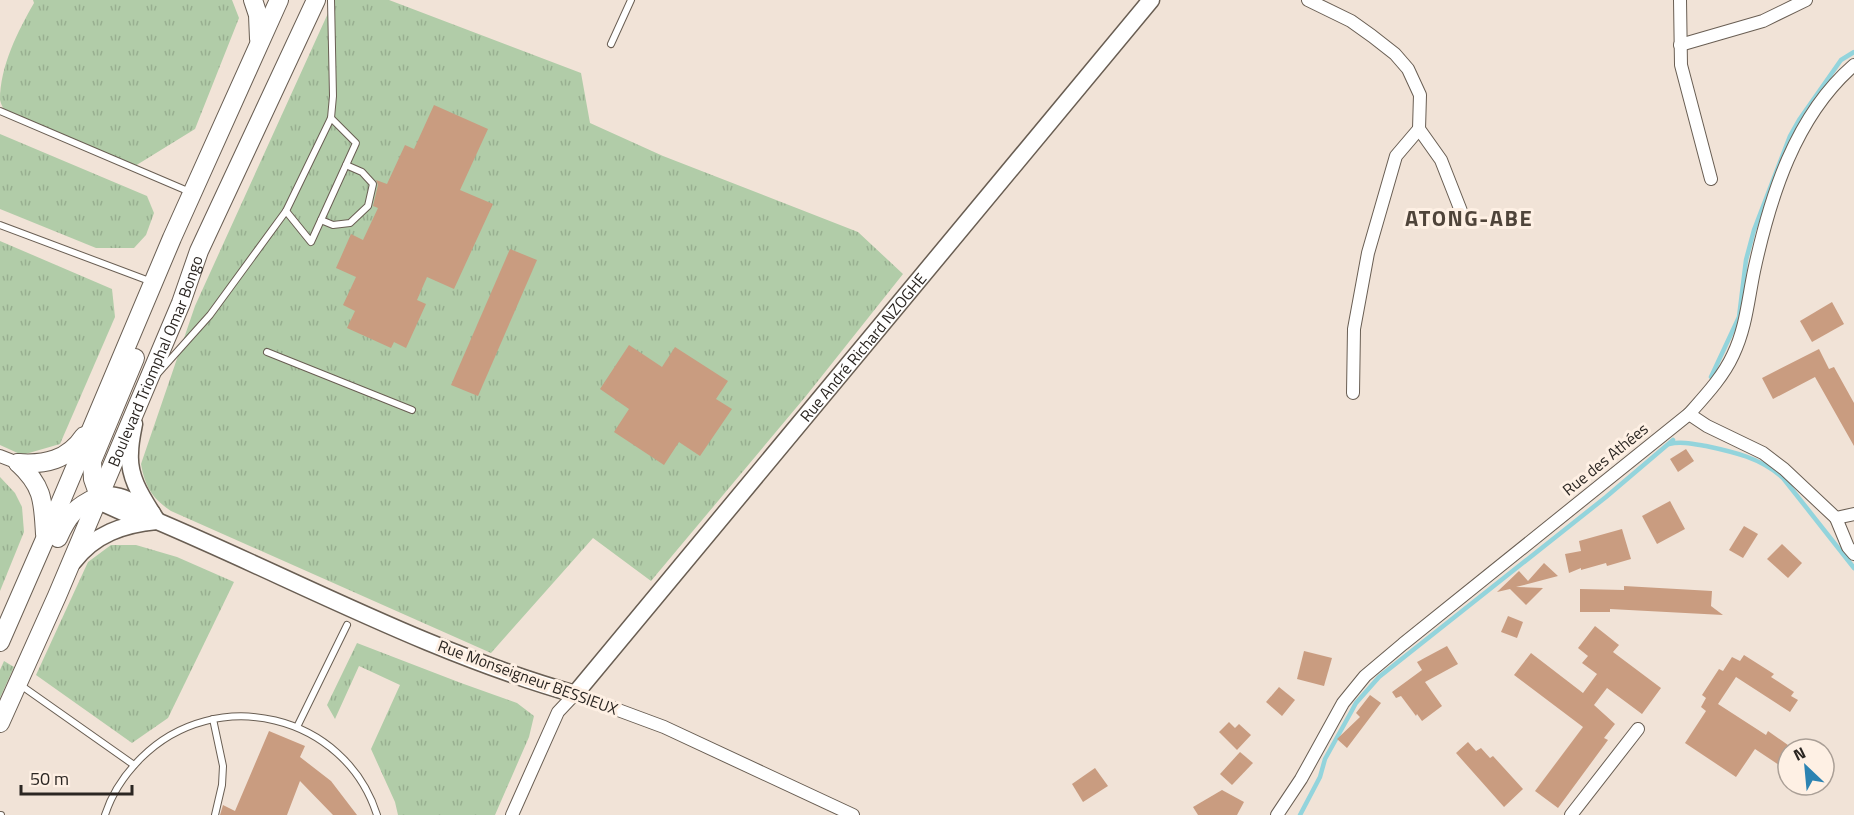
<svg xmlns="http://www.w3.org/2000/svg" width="1854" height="815" font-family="'Titillium Web',sans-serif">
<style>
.grass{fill:url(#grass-tufts)}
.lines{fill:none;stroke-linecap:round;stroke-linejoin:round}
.stream{stroke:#93d4dc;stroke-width:4.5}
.building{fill:#c99c80}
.lane-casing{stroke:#695e53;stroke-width:8}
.street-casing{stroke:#695e53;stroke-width:14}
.secondary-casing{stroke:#695e53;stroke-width:19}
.primary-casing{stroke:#695e53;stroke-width:20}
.lane{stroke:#fff;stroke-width:6}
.street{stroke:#fff;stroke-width:12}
.secondary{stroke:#fff;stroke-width:16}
.primary{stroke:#fff;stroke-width:18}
.labels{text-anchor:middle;stroke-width:6;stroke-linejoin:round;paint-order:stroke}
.street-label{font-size:16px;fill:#2b2622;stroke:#fef0e4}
.district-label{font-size:22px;font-weight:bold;letter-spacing:1.5px;fill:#4f443a;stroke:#fef0e4}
</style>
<defs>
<pattern id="grass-tufts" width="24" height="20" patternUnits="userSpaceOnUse" patternTransform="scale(1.5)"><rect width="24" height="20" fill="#b1cca8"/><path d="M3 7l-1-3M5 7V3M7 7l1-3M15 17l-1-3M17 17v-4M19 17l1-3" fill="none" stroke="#98af90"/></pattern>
</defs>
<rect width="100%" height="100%" fill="#f1e3d7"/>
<g class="grass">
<path d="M33 0H232L239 18 195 129 135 166 6 113C4 109 1 105 0 100 0 66 18 31 34 3Z"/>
<path d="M334 0H389L581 73 590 123 663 156 858 232 903 274 806 396 651 581 593 538 491 653 171 511C153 499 145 487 141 464L195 306Z"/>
<path d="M0 134 147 196 154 213 146 235 134 248H96L0 209Z"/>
<path d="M0 241 112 289 115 317 60 444 22 455 0 445Z"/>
<path d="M0 477 15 493 22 507 24 532 0 591Z"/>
<path d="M111 545H136L177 557 234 582 168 718 132 743 36 675 88 562Z"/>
<path d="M357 643 461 683 517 703 534 716 529 737 495 815H398L395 802 371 749 400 685 359 666 335 719 327 705Z"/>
<path d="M4 661 14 667 0 698V670Z"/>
</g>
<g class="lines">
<g class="stream">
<path d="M1711 377 1739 317 1746 260 1754 230 1790 136 1799 120 1841 60 1854 52"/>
<path d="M1669 444C1681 441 1694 444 1706 446 1734 452 1761 458 1783 478L1854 568"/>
<path d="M1300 815 1320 777 1325 759 1350 714 1356 703 1379 677 1606 497 1673 440"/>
</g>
</g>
<g class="building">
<path d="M434 105 488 129 460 190 493 204 454 289 427 277 417 300 426 304 406 348 394 342 391 348 347 328 355 311 343 305 356 277 336 268 351 234 363 240 378 208 373 206 378 185 376 180 387 184 405 145 414 149Z"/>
<path d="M510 249 537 260 478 396 451 385Z"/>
<path d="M1832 302 1844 324 1812 342 1800 321Z"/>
<path d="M629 345 662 367 675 347 728 381 716 399 732 409 700 456 679 442 664 465 614 432 629 409 600 389Z"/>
<path d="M1819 349 1829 369 1834 367 1854 403V446L1815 377 1773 399 1762 378Z"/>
<path d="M1686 449 1694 461 1678 472 1670 459Z"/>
<path d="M1670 501 1685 529 1657 544 1642 516Z"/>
<path d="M1744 526 1758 534 1743 558 1729 550Z"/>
<path d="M1622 529 1631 559 1607 566 1606 563 1581 570V568L1569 573 1565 554 1581 551 1579 541Z"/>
<path d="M1782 544 1802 563 1788 578 1767 559Z"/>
<path d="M1544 563 1558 576 1516 587 1543 588 1526 605 1510 589 1497 592 1519 571 1528 581Z"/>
<path d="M1624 586 1712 591 1711 606 1723 615 1610 609V612H1580V589L1624 590Z"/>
<path d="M1508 616 1523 622 1517 638 1501 632Z"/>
<path d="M1595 626 1619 645 1613 652 1661 688 1642 714 1607 688 1594 705 1615 724 1604 738 1608 740 1558 808 1535 791 1583 727 1514 675 1531 653 1583 693 1597 674 1582 663 1588 656 1578 648Z"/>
<path d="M1447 646 1458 664 1425 682 1442 706 1422 721 1417 714 1416 716 1401 696 1396 698 1392 692 1422 670 1417 662Z"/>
<path d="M1304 651 1332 658 1324 686 1297 679Z"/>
<path d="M1744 655 1774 674 1771 677 1794 692 1791 696 1798 700 1790 712 1736 677 1718 704 1766 735 1768 731 1788 745V771L1755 749 1736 777 1685 743 1706 711 1701 707 1706 698 1702 695 1719 669 1723 671 1732 657 1740 661Z"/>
<path d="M1279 687 1295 700 1282 716 1266 702Z"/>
<path d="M1370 695 1381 703 1347 748 1337 739 1360 717 1356 713Z"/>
<path d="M1229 722 1235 728 1239 724 1251 735 1237 750 1219 732Z"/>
<path d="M269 731 305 746 300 757 331 781 357 815H333L300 781 287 815H220L223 805 235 811Z"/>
<path d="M1468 742 1476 751 1481 748 1490 758 1493 756 1523 789 1504 807 1456 753Z"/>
<path d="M1240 752 1253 763 1232 785 1220 774Z"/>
<path d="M1095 768 1108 786 1083 802 1072 784Z"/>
<path d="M1222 790 1244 802 1237 815H1198L1193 807Z"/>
</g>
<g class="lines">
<g class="lane-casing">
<g id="lane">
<path d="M611 44 631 0"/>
<path d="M0 111 190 192"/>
<path d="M286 211 311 242 356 143 331 118"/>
<path d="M321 220 333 225 350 223 368 206 373 184 362 172 346 165"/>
<path d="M0 225 152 282"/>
<path d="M267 352 412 410"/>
<path d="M159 372 210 315 286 211 331 118 333 96 331 0"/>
<path d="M19 684 134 765"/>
<path d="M213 719 223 766 222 785 215 815"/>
<path d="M297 727 347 625"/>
<path d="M0 815H1"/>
<path d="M105 815C112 793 125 774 141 758 216 683 345 714 377 815"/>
</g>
</g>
<g class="street-casing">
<g id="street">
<path d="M1308 0 1351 21 1372 36 1395 54 1408 69 1420 95 1419 129 1441 160 1461 211"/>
<path d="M1680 0 1681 65 1711 179"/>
<path d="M1680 45 1763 21 1806 0"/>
<path d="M1353 393 1354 329 1368 253 1396 156 1419 129"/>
<path d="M1689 414 1707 426 1763 453 1784 469 1836 518 1854 514"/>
<path d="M0 456 18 463"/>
<path d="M1836 518 1848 547 1854 554"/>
<path d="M512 815 558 712 575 694 664 727 853 815"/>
<path d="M1277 815 1301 779 1343 703 1365 676 1403 644 1689 414C1705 396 1723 377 1733 355 1746 328 1748 300 1754 271 1770 197 1795 116 1854 65"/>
<path d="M1571 815 1638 729"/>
</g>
</g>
<g class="secondary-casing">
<g id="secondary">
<path d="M134 424C132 434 130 443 130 453 128 479 144 500 157 521"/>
<path d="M145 522 105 504 99 496C117 491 136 504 152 513"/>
<path id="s1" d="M73 562C94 534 124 524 157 521 296 580 430 653 575 694L1151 0"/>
</g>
</g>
<g class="primary-casing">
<g id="primary">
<path d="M253 0 258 15 259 39"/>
<path d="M18 463C45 465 68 460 84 436"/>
<path d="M18 463C44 487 43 502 45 534"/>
<path d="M99 496 93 479 92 461 135 358"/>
<path d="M58 538C68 515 75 507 99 496"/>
<path d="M0 642 45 539 172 238 279 0"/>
<path id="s2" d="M0 723 57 596 181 303 199 251 316 0"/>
</g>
</g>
<use href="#lane" class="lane"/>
<use href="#street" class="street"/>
<use href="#secondary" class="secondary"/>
<use href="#primary" class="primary"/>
</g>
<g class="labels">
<g class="street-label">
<text dy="6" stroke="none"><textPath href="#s1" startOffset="1000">Rue André Richard NZOGHE</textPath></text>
<text dy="6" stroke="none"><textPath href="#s2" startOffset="394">Boulevard Triomphal Omar Bongo</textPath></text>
<text transform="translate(1605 459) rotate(-39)" y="6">Rue des Athées</text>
<text transform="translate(528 677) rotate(20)" y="6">Rue Monseigneur BESSIEUX</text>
</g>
<g class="district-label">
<text x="1469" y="226">ATONG-ABE</text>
</g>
</g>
<g transform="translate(1806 767) rotate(334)"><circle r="28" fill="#fef0e4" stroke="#aa9f96" stroke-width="1.5"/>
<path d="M0-4.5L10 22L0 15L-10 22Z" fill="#2c83b2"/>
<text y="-9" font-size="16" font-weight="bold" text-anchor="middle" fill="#2b2622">N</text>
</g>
<path d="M21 785v9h111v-9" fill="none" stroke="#2b2622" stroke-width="3"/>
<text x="30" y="785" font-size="18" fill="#2b2622" stroke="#fef0e4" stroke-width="4.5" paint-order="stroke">50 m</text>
</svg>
